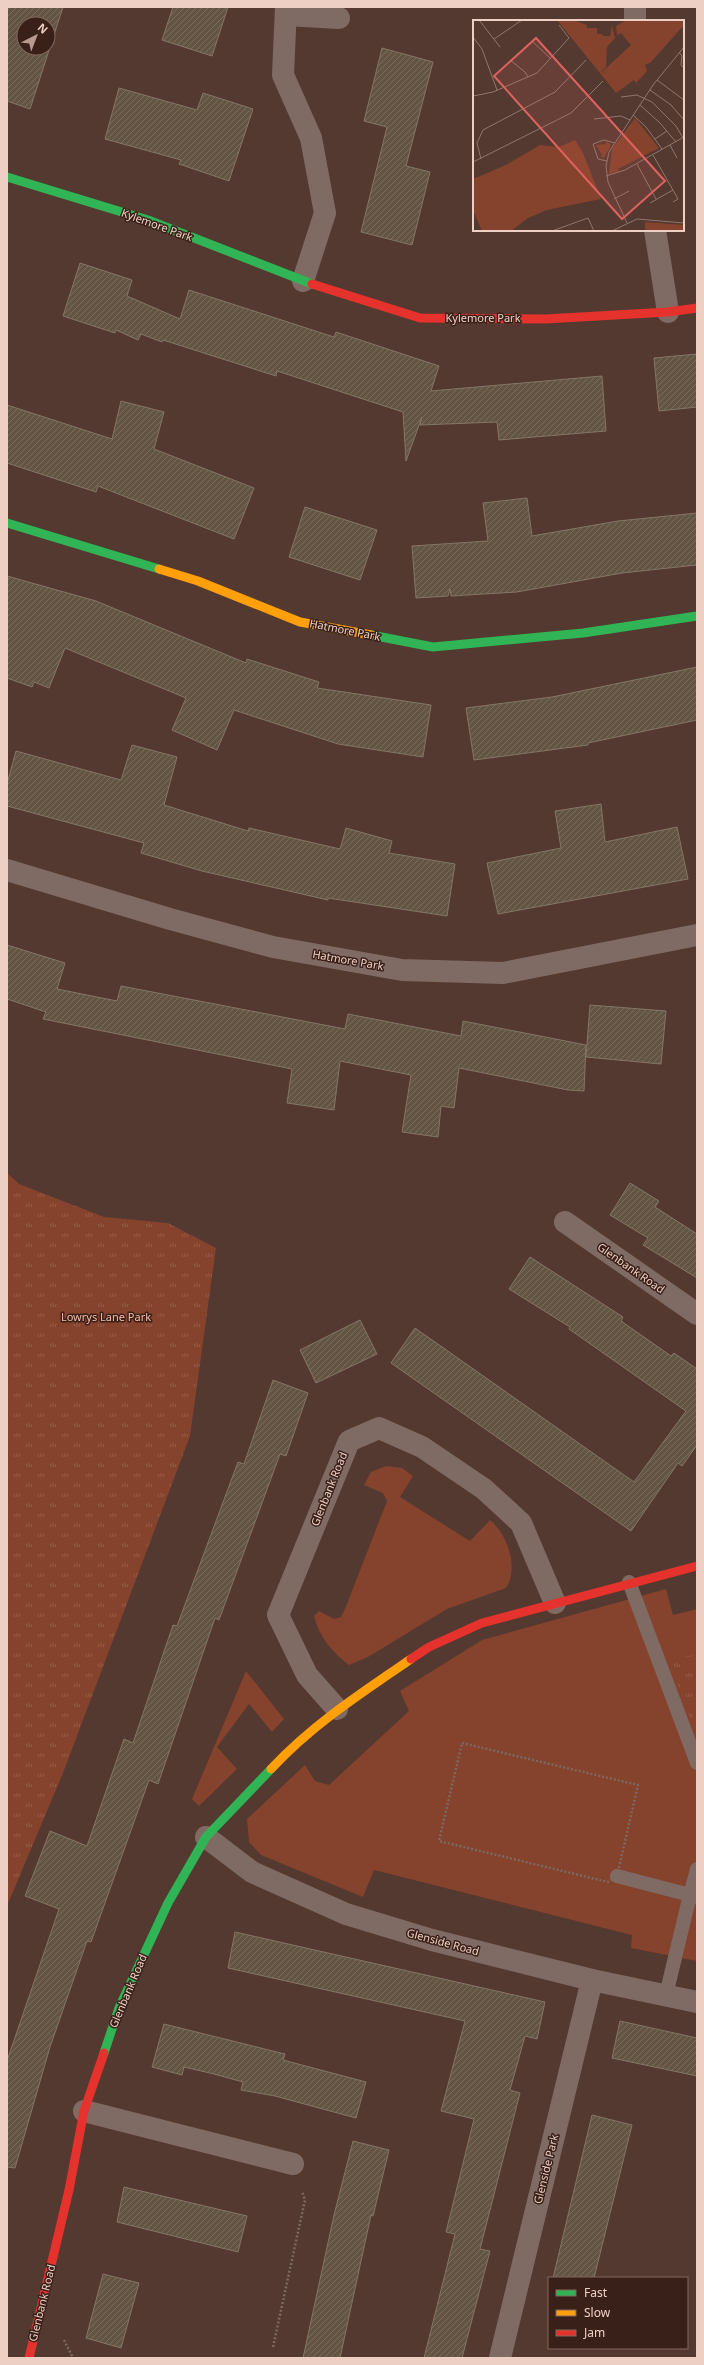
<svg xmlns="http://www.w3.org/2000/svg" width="704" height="2365" font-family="'Noto Sans',sans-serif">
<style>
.grass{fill:#85422c}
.park{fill:url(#park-tufts)}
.building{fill:url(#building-hatch);stroke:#847666;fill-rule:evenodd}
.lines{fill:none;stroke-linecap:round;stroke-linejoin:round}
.path{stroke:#7c6962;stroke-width:2.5;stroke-dasharray:2 2;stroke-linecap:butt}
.lane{stroke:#806b64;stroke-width:14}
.street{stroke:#806b64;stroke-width:22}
.fast{stroke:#30b455;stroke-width:9}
.slow{stroke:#ff9f0a;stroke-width:9}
.jam{stroke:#e5322d;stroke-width:9}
.labels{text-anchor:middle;stroke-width:3;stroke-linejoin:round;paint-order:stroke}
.street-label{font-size:11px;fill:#eecfc4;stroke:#39211a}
.park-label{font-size:11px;fill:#f8baa6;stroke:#39211a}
.inset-road{fill:none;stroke:#92756b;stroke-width:1}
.view{fill:#de625f;fill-opacity:0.15;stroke:#de625f;stroke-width:2}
.inset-edge{fill:none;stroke:#eecfc4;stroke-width:2}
</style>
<defs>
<pattern id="park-tufts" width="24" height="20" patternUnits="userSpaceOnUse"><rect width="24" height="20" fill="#85422c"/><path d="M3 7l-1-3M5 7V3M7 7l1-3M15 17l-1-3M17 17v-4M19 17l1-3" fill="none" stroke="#975c49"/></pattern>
<pattern id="building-hatch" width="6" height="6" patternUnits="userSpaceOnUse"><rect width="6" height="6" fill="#645443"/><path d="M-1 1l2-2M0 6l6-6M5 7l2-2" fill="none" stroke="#7a6c5c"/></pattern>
</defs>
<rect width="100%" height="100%" fill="#543930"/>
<g class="grass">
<path d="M386 1466 402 1468 413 1476 400 1497 470 1541 490 1520C508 1535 519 1568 506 1588L447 1609 368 1657 349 1665C333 1653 319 1637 314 1616L319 1611 334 1619 341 1617 345 1609 387 1501 383 1493 364 1485 371 1472Z"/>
<path d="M666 1589 673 1615 697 1609V1961L631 1948 632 1935 374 1870 363 1897 261 1855 249 1842 247 1819 305 1765 315 1781 329 1785 409 1711 400 1691 482 1640Z"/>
<path d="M246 1671 284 1719 272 1732 249 1704 217 1747 237 1769 199 1806 192 1799Z"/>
</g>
<g class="park">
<path d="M7 1173 19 1184 104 1217 168 1223 216 1248 190 1436 63 1773 7 1906Z"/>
<path d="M697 1654V1735L668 1660Z"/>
</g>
<g class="building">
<path d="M7 7H63L30 109 7 101ZM24 24H48V48H24Z"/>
<path d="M173 7H228L212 56 162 40Z"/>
<path d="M382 48 433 62 406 166 430 172 412 245 361 232 387 127 364 121Z"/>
<path d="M119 88 197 110 203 93 253 109 229 181 179 164 181 160 105 139Z"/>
<path d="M80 263 132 280 127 296 180 319 189 290 334 337 336 332 439 366 431 391 602 376 606 431 499 440 497 422 420 425 422 417 406 461 403 412 277 371 276 376 163 340 162 342 141 334 138 340 116 330 115 333 63 316Z"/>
<path d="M697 354V407L659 411 654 358Z"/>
<path d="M121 401 164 412 154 449 254 488 234 539 98 486 96 492 7 463V405L112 439Z"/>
<path d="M527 498 532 536 618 521 697 513V565L622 573 517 592 451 596 450 589 448 596 416 598 412 546 488 541 483 503Z"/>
<path d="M305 507 377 530 360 580 289 557Z"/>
<path d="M7 576 96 601 246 663 247 659 319 682 317 688 431 705 423 757 338 744 234 710 217 750 172 730 186 698 65 648 49 688 34 682 32 687 7 678Z"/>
<path d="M697 667V720L588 743V745L474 760 466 708 552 697Z"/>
<path d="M132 745 177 757 164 805 248 831 249 828 340 849 346 828 392 841 389 853 455 864 447 916 328 898V900L202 871 141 853 144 843 7 806V784L16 751 121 780Z"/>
<path d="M601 804 605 842 677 827 688 879 498 914 487 863 561 848 555 811Z"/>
<path d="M7 945 65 963 57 989 117 1001 121 986 345 1029 348 1014 461 1036 463 1021 586 1045 584 1091 568 1090 459 1068 454 1108 441 1106 438 1137 402 1132 411 1075 340 1061 334 1110 287 1103 292 1069 43 1019 46 1012 7 999Z"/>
<path d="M590 1005 666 1011 661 1064 586 1057Z"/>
<path d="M630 1183 659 1201 655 1207 697 1234V1278L643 1245 648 1238 610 1215Z"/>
<path d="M530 1257 623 1317 621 1321 671 1356 674 1353 697 1369V1445L682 1466 678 1463 631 1531 391 1363 415 1328 634 1482 686 1411 569 1329 570 1327 509 1289Z"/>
<path d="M360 1320 377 1354 316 1383 300 1350Z"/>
<path d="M273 1380 308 1393 286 1456 280 1454 219 1620 215 1618 158 1784 149 1780 91 1942 87 1941 50 2047 15 2168 7 2167V2061L59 1909 25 1896 50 1831 87 1846 124 1739 133 1743 173 1625 177 1626 238 1462 244 1464Z"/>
<path d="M235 1932 545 2002 537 2039 525 2036 510 2090 520 2093 480 2249 490 2251 462 2358H424L455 2234 446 2232 474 2119 441 2111 465 2021 228 1968Z"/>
<path d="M620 2021 697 2038V2076L612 2058Z"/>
<path d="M164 2024 285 2054 283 2060 366 2082 356 2118 275 2096 241 2090 243 2082 214 2074 184 2067 182 2075 152 2067Z"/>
<path d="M592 2115 632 2125 594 2278H553Z"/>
<path d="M353 2141 389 2150 373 2216 371 2215 340 2358H303L334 2215Z"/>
<path d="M124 2187 247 2216 238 2252 117 2222Z"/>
<path d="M103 2274 139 2283 121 2348 86 2338Z"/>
</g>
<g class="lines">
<g class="path">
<path d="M462 1743 638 1785 617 1876 608 1882 439 1841Z"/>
<path d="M64 2340 73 2358"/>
<path d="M273 2347 305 2200 302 2191"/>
</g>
<g class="lane">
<path d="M629 1582 697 1763"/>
<path d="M617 1876 690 1895 697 1869"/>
<path d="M666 1995 690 1895 697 1897"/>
</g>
<g class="street">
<path d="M286 7 283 75 311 138 325 213 303 281"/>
<path d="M286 15 339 18"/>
<path d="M635 21V7"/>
<path d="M655 230 668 312"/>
<path d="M7 870 170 919 273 947 402 970 503 973 697 935"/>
<path d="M565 1222 697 1314"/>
<path d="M337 1709 307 1675 278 1615 349 1441 379 1428 422 1447 484 1489 521 1523 555 1603"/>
<path d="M206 1837 252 1872 346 1914 432 1940 592 1980 697 2002"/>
<path d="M84 2111 293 2164"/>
<path d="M500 2358 592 1980"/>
</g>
<g class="fast">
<path d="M7 177 148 220 312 284"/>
<path d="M7 523 159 569"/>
<path d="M371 635 433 647 583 633 697 616"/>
<path d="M104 2053 119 2008 168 1903 206 1837 271 1769"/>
</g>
<g class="slow">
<path d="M159 569 198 581 300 622 371 635"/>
<path d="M271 1769C312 1725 361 1693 411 1659"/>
</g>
<g class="jam">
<path d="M312 284 420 318 545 319 668 312 697 308"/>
<path d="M411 1659 429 1647 482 1623 697 1566"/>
<path d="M29 2358 69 2190 84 2111 104 2053"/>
</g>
</g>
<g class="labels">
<g class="street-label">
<text transform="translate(157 225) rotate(20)" y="4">Kylemore Park</text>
<text x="483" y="322">Kylemore Park</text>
<text transform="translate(345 630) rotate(11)" y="4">Hatmore Park</text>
<text transform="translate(348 960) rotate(10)" y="4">Hatmore Park</text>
<text transform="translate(631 1268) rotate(35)" y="4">Glenbank Road</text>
<text transform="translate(329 1489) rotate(-68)" y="4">Glenbank Road</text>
<text transform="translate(443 1942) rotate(15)" y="4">Glenside Road</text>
<text transform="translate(128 1991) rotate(-67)" y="4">Glenbank Road</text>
<text transform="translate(546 2169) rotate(-76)" y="4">Glenside Park</text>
<text transform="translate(42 2303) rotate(-76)" y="4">Glenbank Road</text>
</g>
<g class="park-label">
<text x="106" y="1321">Lowrys Lane Park</text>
</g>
</g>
<g transform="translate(473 20)">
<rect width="211" height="211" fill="#543930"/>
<path d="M84 0H99L114 5V8H124V14H130V16H137L139 6 142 18 134 27 133 47 129 51 132 54 130 51 158 25 148 13 144 15 143 6 153 0H211V5L178 42 172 45 174 51 163 63 161 60 143 73ZM162 98 186 128 145 149 146 151 136 154 139 129ZM133 121 138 125 131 138 128 137 129 135 123 125 133 124Z" fill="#85422c"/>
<path d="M162 106 180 124 166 132 160 125 151 120ZM102 120 110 133 128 179 74 190 55 198 38 211H9L0 190V159L33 145 67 125 86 127ZM172 202 211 205V211H172Z" fill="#85422c"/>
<path class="inset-road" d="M6 0 27 27M0 17 9 29 24 70M21 19 49 0M60 22 78 39M206 32 209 36 208 45 211 48M37 40 52 52 55 57M184 60 211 80M177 70 198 85 211 100M0 76 20 72 64 53 96 18 86 5M148 77 164 75 179 82 203 106 210 118M167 85 187 103 203 122M160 95 173 107 189 129M121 99 148 96 157 100M182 119 194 111M197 125 204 138M180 135 205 179 200 182M8 139 4 123 10 110 82 72 113 40M134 141 125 139 120 124 131 120 142 123M0 142 98 93 130 61M164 144 183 179M133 156 152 150 211 117M141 179 156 171M177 183 200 170M154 203 135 162 133 146 136 132 180 65 211 27M79 211 115 198 121 211M139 211 164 199 211 203"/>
<path class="view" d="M63 18 192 161 149 199 21 56Z"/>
<rect width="211" height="211" class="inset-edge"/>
</g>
<rect width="704" height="2365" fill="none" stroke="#eecfc4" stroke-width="16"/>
<rect x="548" y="2277" width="140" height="72" fill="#39211a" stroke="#81675e"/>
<rect x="556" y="2290" width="20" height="6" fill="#30b455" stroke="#81675e"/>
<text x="584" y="2297" font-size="12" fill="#eecfc4">Fast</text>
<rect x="556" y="2310" width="20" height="6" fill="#ff9f0a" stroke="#81675e"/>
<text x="584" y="2317" font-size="12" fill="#eecfc4">Slow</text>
<rect x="556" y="2330" width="20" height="6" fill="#e5322d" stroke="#81675e"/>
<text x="584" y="2337" font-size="12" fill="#eecfc4">Jam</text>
<g transform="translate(36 36) rotate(42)"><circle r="19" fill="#39211a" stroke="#81675e"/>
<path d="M0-3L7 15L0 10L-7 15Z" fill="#b89a90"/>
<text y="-6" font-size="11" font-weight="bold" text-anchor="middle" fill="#eecfc4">N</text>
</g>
</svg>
